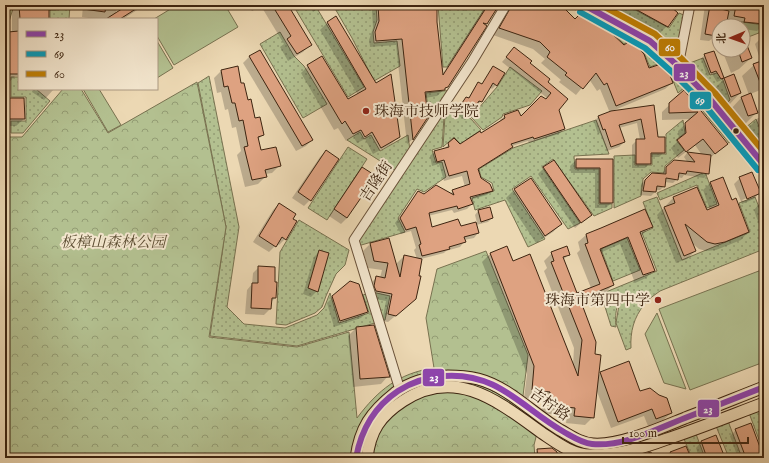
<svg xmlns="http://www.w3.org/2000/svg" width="769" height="463" font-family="'IM FELL English','Noto Serif SC',serif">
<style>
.grass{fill:url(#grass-dots);stroke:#787250}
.forest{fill:url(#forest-crowns);stroke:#787250}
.garden{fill:#b3c090;stroke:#787250}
.shadow{fill:#0003;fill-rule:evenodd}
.building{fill:#dea281;stroke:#3d2410}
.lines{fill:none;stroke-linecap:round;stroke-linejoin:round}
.minor-casing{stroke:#695139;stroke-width:11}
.major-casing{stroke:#3d2410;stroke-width:13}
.minor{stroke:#f3e6ce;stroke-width:9}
.major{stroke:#ecd8b3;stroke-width:11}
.bus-1-casing{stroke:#f3e6ce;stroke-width:9}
.bus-2-casing{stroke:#f3e6ce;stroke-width:9}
.bus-3-casing{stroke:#f3e6ce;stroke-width:9}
.bus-1{stroke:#8e44ad;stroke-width:6}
.bus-2{stroke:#069cbb;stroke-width:6}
.bus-3{stroke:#bf7f05;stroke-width:6}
.poi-dot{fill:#8f2418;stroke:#f3e6ce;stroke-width:1.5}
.bus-dot{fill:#3d2410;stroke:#f3e6ce;stroke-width:1.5}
.labels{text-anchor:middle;stroke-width:4;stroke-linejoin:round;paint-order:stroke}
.poi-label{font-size:15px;fill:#3d2410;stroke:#f3e6ce;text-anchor:start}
.street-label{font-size:15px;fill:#3d2410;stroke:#f3e6ce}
.park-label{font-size:15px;font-style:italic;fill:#5a4b30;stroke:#f3e6ce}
.line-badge{stroke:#f3e6ce;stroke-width:1.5}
.badge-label{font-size:11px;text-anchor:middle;font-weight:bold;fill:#fff}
</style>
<defs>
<pattern id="grass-dots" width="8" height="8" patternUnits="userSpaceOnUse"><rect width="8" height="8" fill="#b3c090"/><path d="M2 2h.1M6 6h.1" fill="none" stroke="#939c74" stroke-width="1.8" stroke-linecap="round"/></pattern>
<pattern id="forest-crowns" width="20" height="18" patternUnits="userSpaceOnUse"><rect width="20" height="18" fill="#b3c090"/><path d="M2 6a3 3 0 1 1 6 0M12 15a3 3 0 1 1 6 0" fill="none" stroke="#939c74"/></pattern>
</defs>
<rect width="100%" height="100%" fill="#ecd8b3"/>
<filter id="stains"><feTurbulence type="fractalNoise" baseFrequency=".005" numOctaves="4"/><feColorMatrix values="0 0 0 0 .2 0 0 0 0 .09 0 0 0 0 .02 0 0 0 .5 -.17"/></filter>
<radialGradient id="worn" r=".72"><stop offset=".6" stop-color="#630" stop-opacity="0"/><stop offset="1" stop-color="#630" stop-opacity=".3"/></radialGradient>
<g class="grass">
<path d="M70 5 69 19H50V6Z"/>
<path d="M293 5H315L364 87 348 97Z"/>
<path d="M333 5H376L377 20 373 32 374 43 397 41 400 66 374 81 352 38Z"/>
<path d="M438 5H487L447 67H443Z"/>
<path d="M567 5H582L650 42 738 136 729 143 684 88 678 93 665 61 650 67 644 53 631 39 624 44 607 28Z"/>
<path d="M591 5H626L669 28 679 13 686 16 678 62Z"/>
<path d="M280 32 294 56 304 66 327 104 303 118 260 44Z"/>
<path d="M703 58 710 75 720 72 730 100 721 108 682 66Z"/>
<path d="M510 67 542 91 530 105 503 114 502 117 483 130 471 117 497 87Z"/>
<path d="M209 76 239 227 227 307 244 324 285 328 317 315 324 308 330 293 339 323 369 313 363 295 372 292 390 296 385 320 297 346 210 336 226 227 198 83Z"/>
<path d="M11 77H19V89H36L50 101 23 133H11V121H26V97H11Z"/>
<path d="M452 90 430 123 426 93Z"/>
<path d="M452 106 471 119 481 130 466 140 474 152 470 154 454 137 443 147 445 116Z"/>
<path d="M439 114 444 117 442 147 432 150 436 163 442 162 446 177 424 192 417 189 398 218 405 232 358 246 356 239Z"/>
<path d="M756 119 764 139V163L739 133Z"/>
<path d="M596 120 609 154 574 156 575 169H599V204H612V208L594 216 553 159 542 167 580 223 568 229 531 176 512 189 545 239 528 247 505 200 475 210 472 198 494 191 492 183 481 177 479 169 513 148Z"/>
<path d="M683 120 685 133 676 140 684 150 665 166 664 173 651 172 643 179 641 196 614 208V156L635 155V165H652V154H666V134Z"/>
<path d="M360 132 364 139 371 135 380 151 408 135 410 151 396 171 347 140Z"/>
<path d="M348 147 367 159 327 220 308 208Z"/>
<path d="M705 172 717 204 707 208 697 185 660 200 657 193Z"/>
<path d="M657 197 682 260 750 232 739 203 755 197 764 220V249L660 291 649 299 645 304 639 290 644 305C634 317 630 332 631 348L626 350 616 323 619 305 628 295C615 299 615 316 616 327L611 326 601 294 657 271 642 233 653 228 643 202Z"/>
<path d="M299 220 349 250 345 265 336 274 326 296 322 307 315 313 286 325 276 324 280 252Z"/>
<path d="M627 238 640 270 613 281 601 249Z"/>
<path d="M761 408 764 417V453L749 413Z"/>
<path d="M728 421 742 458H729L716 426Z"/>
<path d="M696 434 705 458H692L684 439Z"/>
</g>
<g class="forest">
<path d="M5 5H14L5 35Z"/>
<path d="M197 82 226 227 209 337 297 347 349 332 357 418C378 390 399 373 434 368L426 318 437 269 486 251 528 355 522 404 541 417 534 445 535 458H5V137H22L63 89H81L108 133Z"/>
</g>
<g class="garden">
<path d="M177 5H225L238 27 174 65 157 36V19H154Z"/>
<path d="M728 20 764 25V31L743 39V26H727Z"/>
<path d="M157 41 173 68 157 78Z"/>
<path d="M83 89H99L121 125 108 132Z"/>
<path d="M764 269V362L690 390 659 309Z"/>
<path d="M657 313 686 389 664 383 645 334Z"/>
</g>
<g class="shadow">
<path d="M16 5H62L56 11H48V19H19V76H15L10 81 5 82V36L8 33H12V10Z"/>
<path d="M83 5H117L116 14 129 5H145L123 19H95L82 17Z"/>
<path d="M248 5H287L311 44 303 52 288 61 280 47 284 44 261 6 252 11Z"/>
<path d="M309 5H323L313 12Z"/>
<path d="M377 5H446L444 7H436V22L442 75 484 9 474 5H559L575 20 649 70 672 83 665 89 610 112 653 106 658 138 664 152 659 157H650V163L645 168H632V145L637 140H640L637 123 619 128 624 142 619 147 607 151 600 133 598 134 594 122 598 117 610 113 600 89 597 91 589 79 576 95 559 82 561 80 541 63 545 59 533 49 493 35 505 15 503 6 498 5 447 87 437 96 425 98 427 117 413 139 407 144 396 45 370 47 369 40 373 28 372 10Z"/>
<path d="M450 5H470L464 11Z"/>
<path d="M605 5H668L667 26 659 34Z"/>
<path d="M705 5H720L719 10 729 12 730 5H755V8L764 9V24L757 31 743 29V26L726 24 725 26H719V33L716 32 715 36 709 41 700 40Z"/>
<path d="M328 22 399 137 391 144 373 154 365 139 357 143 353 136 346 141 338 128 334 130 301 73 308 66 347 101 358 95 320 30Z"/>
<path d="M764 35V85L758 91 750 94 757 112 745 124 736 127 730 110 741 98 749 95 742 76 754 65 761 62 755 44Z"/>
<path d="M743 41 751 58 739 69 731 73 724 55 729 50H743Z"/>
<path d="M514 48 546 82 567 99 558 110 564 129 559 134 529 143 528 141 512 146 507 152 477 170 480 179 491 191 487 195 470 200 472 204 467 209 454 213 452 210 428 216 431 228 460 227 477 223 475 215 478 211 492 218 488 222 476 225 478 233 474 238 464 240V242L460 247 446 251 444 253 421 259 416 299 388 322 382 321 386 301 369 298 370 284 377 277 380 278 382 270 368 268 363 251 370 244 396 268 397 263 404 256 417 259 414 250 416 248 411 231 401 234 395 223 418 192 424 195 450 194 453 191 465 187 462 176 444 181 439 164 432 166 430 156 434 152 444 149 454 139 460 145 481 135 501 122 500 120 505 116 520 118 547 98 502 62Z"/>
<path d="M260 51 312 140 306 146 296 151 243 63 249 57Z"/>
<path d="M705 55 723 77 720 80 734 75 740 93 729 105 720 108 713 90 724 79 717 82 712 74 707 76 701 59Z"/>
<path d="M494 67 496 85 492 89 490 87 481 101 477 105 476 104 469 115 458 108 463 102 466 98 468 99 475 87 479 83 481 85Z"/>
<path d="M237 68 241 85 247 101 263 135 257 140 260 152 279 166 272 173 265 174V177L258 184 245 187 237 155 241 151 236 127 232 128 228 109 225 110 221 92 217 93 214 78 221 71Z"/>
<path d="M5 84H8V99L24 119 16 126H9V133L5 137Z"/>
<path d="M33 89H54L44 100 32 92Z"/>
<path d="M684 91 726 144 710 158 708 174 704 178 684 175 682 178 677 177V179L673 183 664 182V186L660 190H656L655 192 651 196 640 195 641 184 645 180 663 175V172L667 168 688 163 684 157 687 153 702 155 695 145 678 158 671 148 679 140 678 131 691 119 662 120V112Z"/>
<path d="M457 110 468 117 465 120 455 113Z"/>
<path d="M764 116V142L753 147 746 130 758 118Z"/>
<path d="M326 151 338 159 310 200 304 206 292 198 320 157Z"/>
<path d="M576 160H612V202L606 208H595V173H571L570 166Z"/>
<path d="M363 168 347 218 341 224 329 216 357 174Z"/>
<path d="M544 168 591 215 575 228 538 174Z"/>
<path d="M740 178 759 193 754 199 742 204 734 184ZM754 195V197L743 201 742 200Z"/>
<path d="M531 179 561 224 553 232 536 243 506 198 514 190Z"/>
<path d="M710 183 748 232 741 240 716 250 706 251 699 249 692 243 695 251 687 259 676 263 657 215 673 198 697 188 706 212 710 210 703 190Z"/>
<path d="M764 202V225L762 226 764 229 761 230 754 210 759 204Z"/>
<path d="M279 204 292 219 296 221 285 239 279 245 277 244 269 252 253 242 273 210Z"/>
<path d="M651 226 643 234 640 236 654 270 646 278 635 283 620 244 600 253 613 285 605 293 580 303 594 355 598 376 601 373 640 392 671 413 663 420 648 426 644 416 611 428 596 389 593 417 585 425 566 423 567 416 541 413 543 400 524 398 527 374 482 262 490 254 513 262 573 365 574 348 544 271 547 268 544 261 552 253 569 254 563 260 576 294 591 288 577 253 580 250 578 242 586 235 601 229Z"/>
<path d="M320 251 317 291 311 297 303 294 314 257Z"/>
<path d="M259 267 275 298 271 302 270 309 264 315 245 314 247 290 252 284 253 273Z"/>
<path d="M333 297 367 312 361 318 334 327 327 303Z"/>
<path d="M373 326 388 376 381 384 353 387 348 336 356 328Z"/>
<path d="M764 422V430L762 424Z"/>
<path d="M736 430 763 458H738L730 436Z"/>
<path d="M701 442 724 458H699L696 448Z"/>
<path d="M538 450 557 458H532V456Z"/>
<path d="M671 452 689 458H665Z"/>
</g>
<g class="building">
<path d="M19 5H49V19H20Z"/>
<path d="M83 5H106L105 12 83 9Z"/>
<path d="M128 5H142L120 19H106Z"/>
<path d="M272 5H288L312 45 297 54 287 39 291 36Z"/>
<path d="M378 5H391L392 8 437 6V22L443 75 488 5H499L487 24 483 23 487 26 448 87 445 88V90L425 92 428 117 413 140 402 39 376 41 375 32 379 21Z"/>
<path d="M512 5H561L575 19 580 14 607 29 624 45 631 40 644 54 649 68 664 63 666 65 673 83 616 106 607 83 604 85 596 73 583 89 565 75 567 73 547 57 550 52 540 42 499 28Z"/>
<path d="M628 5H669L678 13 668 27Z"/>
<path d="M710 5H721V9L729 11 726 26H718L716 36 705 34Z"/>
<path d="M736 5H747L746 6 764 8V24L744 22 745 18 734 16Z"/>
<path d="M336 16 376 83 391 74 400 137 381 148 372 132 365 137 361 130 353 134 345 121 342 124 307 65 322 56 348 99 366 89 327 22Z"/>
<path d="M19 31V74H9L8 32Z"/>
<path d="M743 35 752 58 742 62 738 50H743Z"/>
<path d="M514 47 532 61 530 63 550 79 548 82 568 99 559 110 565 129 534 139 533 137 511 144 513 147 478 169 481 178 490 184 493 191 470 197 473 204 458 209 457 206 429 213 432 227 458 219 461 226 476 222 479 233 464 237 466 242 449 247 450 249 422 256 419 245 421 244 416 227 406 230 400 218 418 191 424 194 436 185 454 195 452 190 470 184 467 171 449 176 444 160 437 162 434 151 449 147 448 143 454 138 460 144 480 131 481 133 505 118 504 115 518 110 521 116 541 96 546 99 551 93 506 57Z"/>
<path d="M260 50 313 140 302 146 249 56Z"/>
<path d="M714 51 724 78 721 79 716 71 711 73 704 54Z"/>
<path d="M764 60V90H763L753 64Z"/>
<path d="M238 66 241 83H244L248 100 251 99 255 118 260 117 264 135 258 137 261 150 276 147 281 166 265 170 267 177 252 180 244 147 248 146 243 120 239 121 235 103H232L228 86 224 87 221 70Z"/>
<path d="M493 66 505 73 497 86 493 83 482 102 479 101 469 116 458 109 466 97 469 98 478 82 482 84Z"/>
<path d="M734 74 741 93 731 97 724 78Z"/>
<path d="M684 90 728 144 715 154 703 139 686 152 677 140 686 133 685 123 698 112 669 113V103Z"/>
<path d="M751 93 758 113 748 116 741 97Z"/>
<path d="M5 98H24L25 119H5Z"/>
<path d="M654 105 658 137H665V153H651V164H636V139H645L641 119 619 125 625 142 611 147 605 129 603 130 598 116 611 111Z"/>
<path d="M326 150 339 159 311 201 298 192Z"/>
<path d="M687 152 711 155 709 174 687 171 686 174 679 173 678 180 666 178 665 187 657 186 656 192 643 191 645 180 652 173 666 174V167L674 160 695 162Z"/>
<path d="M576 159H613V203H600V168H576Z"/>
<path d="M554 160 592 215 581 223 543 167Z"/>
<path d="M362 167 376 176 347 218 334 209Z"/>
<path d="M752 172 761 193 747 199 739 177Z"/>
<path d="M723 177 732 200 736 198 749 232 725 242 715 244 707 242 685 224 696 251 684 256 664 207 675 203 673 197 697 187 707 210 719 205 710 182Z"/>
<path d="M531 178 562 224 545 236 514 189Z"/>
<path d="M279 203 296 214 293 219 297 221 286 240 282 237 276 247 259 236Z"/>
<path d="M490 207 493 218 481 222 478 210Z"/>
<path d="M645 209 653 227 640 232 655 271 643 275 628 237 600 249 614 285 580 299 596 342 595 354 601 355 594 418 574 416 575 408 549 405 550 392 532 390 534 366 490 253 507 246 513 261 530 254 578 376 582 340 551 262 554 261 551 252 567 246 570 255 563 257 577 293 600 284 585 244 588 243 586 234 601 228Z"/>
<path d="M389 238 400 277 404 255 422 259 419 276H421L416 299 396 316 388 314 392 294 376 291 374 286 376 276 385 278 388 263 374 261 370 243Z"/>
<path d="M319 250 329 253 318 292 308 288Z"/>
<path d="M258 266 275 267V282H277L276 298H272L271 309 251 308 252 283H258Z"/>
<path d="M350 281 359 284 368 312 340 321 332 296Z"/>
<path d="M374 325 390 377 360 379 356 327Z"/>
<path d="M629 361 640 391 650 388 659 395 667 398 672 413 656 419 652 409 618 422 600 372Z"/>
<path d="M751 423 764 458H746L735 429Z"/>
<path d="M716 435 725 458H707L701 441Z"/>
<path d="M686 446 691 458H673L670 452Z"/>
<path d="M552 448 557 452 558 458H538L537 449Z"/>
<path d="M651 452 653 458H631Z"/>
</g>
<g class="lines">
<g class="minor-casing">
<g id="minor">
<path d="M678 66 690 5"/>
<path d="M400 390 354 240 472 62 506 5"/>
</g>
</g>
<g class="major-casing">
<g id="major">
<path d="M584 5 650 41 678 66 709 98 764 165"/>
<path d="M356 458C360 428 371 412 395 393 411 381 428 377 448 376 458 376 469 377 478 379 509 387 533 414 560 430 571 436 580 443 593 444 620 446 660 428 685 418 712 408 738 397 764 387"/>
<path d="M367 458C370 431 380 416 403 401 456 366 499 402 542 433 557 443 572 455 591 455 617 456 643 448 667 439 700 428 732 415 764 403"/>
</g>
</g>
<use href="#minor" class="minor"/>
<use href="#major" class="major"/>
<g class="bus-1-casing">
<g id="bus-1">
<path d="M584 5 650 41 678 66 709 98 764 165"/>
<path d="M356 458C361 430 374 407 398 391 412 382 427 377 444 376 498 372 522 408 564 432 573 437 582 443 592 444 624 447 656 429 685 418 711 408 738 397 764 387"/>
</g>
</g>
<g class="bus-2-casing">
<path id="bus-2" d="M580 12 645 48 672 72 703 103 758 170"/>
</g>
<g class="bus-3-casing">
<path id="bus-3" d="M601 5 655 34 683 60 715 93 764 152"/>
</g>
<use href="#bus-1" class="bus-1"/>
<use href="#bus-2" class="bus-2"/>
<use href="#bus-3" class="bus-3"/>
</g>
<g class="poi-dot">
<circle cx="366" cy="111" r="4"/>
<circle cx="658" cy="300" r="4"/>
</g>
<circle class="bus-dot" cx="736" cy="131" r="3.5"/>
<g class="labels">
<g class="poi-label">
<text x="374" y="116">珠海市技师学院</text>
<text x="650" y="305" text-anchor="end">珠海市第四中学</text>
</g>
<g class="street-label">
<text transform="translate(376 181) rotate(-56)" y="5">吉隆街</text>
<text transform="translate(550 404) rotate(35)" y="5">吉柠路</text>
</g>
<g class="park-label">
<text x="113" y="247">板樟山森林公园</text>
</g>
</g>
<g class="line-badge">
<rect x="658" y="38" width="23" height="19" rx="4" fill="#bf7f05"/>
<rect x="673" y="63" width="23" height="19" rx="4" fill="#8e44ad"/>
<rect x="689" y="91" width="23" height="19" rx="4" fill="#069cbb"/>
<rect x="422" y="368" width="23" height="19" rx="4" fill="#8e44ad"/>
<rect x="697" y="399" width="23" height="19" rx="4" fill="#8e44ad"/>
</g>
<g class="badge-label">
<text x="670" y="51">60</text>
<text x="684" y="77">23</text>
<text x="700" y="104">69</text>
<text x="434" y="381">23</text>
<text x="708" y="413">23</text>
</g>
<rect width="769" height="463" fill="none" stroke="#ecd8b3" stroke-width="20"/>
<rect x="6" y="6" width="757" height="451" fill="none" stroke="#3d2410" stroke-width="2"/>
<rect x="10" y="10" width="749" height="443" fill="none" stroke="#3d2410"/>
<rect x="18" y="18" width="140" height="72" fill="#f3e6ce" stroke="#aa9882"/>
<rect x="26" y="31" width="20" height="6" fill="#8e44ad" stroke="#aa9882"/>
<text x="54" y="38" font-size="12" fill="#3d2410">23</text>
<rect x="26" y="51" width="20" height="6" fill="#069cbb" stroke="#aa9882"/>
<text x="54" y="58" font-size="12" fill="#3d2410">69</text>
<rect x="26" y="71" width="20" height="6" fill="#bf7f05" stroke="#aa9882"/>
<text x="54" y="78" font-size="12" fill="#3d2410">60</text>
<g transform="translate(731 38) rotate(268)"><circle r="19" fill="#f3e6ce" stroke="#aa9882"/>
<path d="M0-3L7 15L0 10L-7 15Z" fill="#8f2418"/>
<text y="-6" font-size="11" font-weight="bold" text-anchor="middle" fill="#3d2410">北</text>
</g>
<path d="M623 437v6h125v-6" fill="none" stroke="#3d2410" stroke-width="2"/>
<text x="629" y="437" font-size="12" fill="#3d2410" stroke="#f3e6ce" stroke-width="3" paint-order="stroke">100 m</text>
<rect width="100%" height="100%" filter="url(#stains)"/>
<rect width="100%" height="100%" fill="url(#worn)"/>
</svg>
